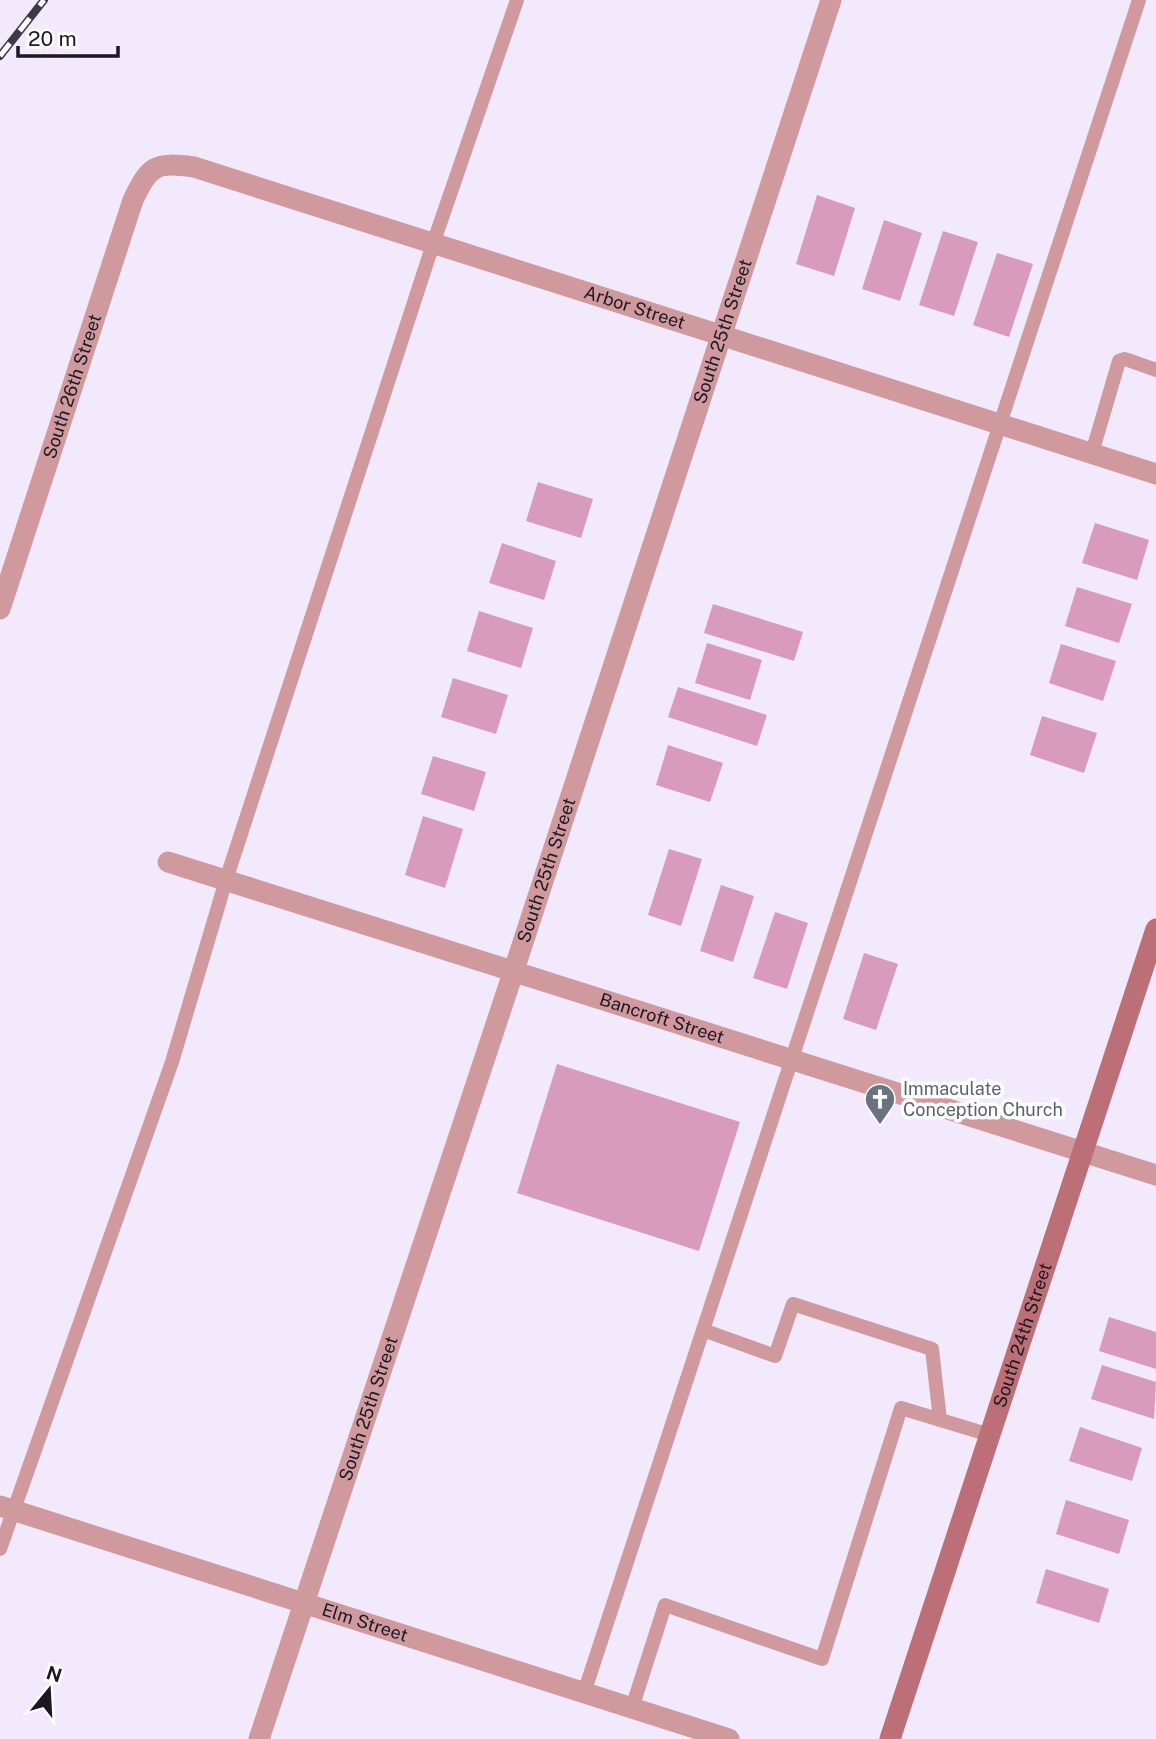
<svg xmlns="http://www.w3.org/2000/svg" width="1156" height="1739" font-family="'Public Sans',sans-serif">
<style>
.building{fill:#d99bbb}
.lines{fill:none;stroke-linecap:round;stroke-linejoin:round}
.service{stroke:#cf999d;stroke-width:14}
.minor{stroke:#cf999d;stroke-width:21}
.secondary{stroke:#bc6f76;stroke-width:21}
.rail-casing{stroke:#3e3844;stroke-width:8}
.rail{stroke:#fff;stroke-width:5;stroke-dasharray:16;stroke-linecap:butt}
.labels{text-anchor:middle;stroke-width:7;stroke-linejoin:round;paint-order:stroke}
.street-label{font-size:18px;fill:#1d1722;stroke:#fff}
.worship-label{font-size:18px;fill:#5b616d;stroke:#fff;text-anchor:start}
</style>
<rect width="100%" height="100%" fill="#f2e9fc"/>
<g class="building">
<path d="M817 195 855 208 834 276 796 264Z"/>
<path d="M884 220 922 233 900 301 862 289Z"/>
<path d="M943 231 978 242 954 316 919 305Z"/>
<path d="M997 253 1033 264 1009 337 973 325Z"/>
<path d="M538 482 593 499 581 538 526 521Z"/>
<path d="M1095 523 1149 540 1137 580 1082 563Z"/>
<path d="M502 543 556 561 544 600 489 583Z"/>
<path d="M1077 587 1132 604 1119 643 1065 626Z"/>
<path d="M713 604 803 632 794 661 704 633Z"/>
<path d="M479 611 533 628 521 668 467 651Z"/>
<path d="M707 643 762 660 750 700 695 683Z"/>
<path d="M1061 644 1116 661 1103 701 1049 683Z"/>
<path d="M453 678 508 695 496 734 441 717Z"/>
<path d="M678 687 767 715 757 746 668 717Z"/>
<path d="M1042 716 1097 733 1084 773 1030 755Z"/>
<path d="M668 745 723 763 710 802 656 785Z"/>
<path d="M433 756 486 772 474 811 421 794Z"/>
<path d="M423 816 463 829 445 888 405 875Z"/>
<path d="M669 849 702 859 681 926 648 915Z"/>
<path d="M721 885 754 896 733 962 700 951Z"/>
<path d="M775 912 808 923 787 989 753 978Z"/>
<path d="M864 953 898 964 876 1030 843 1019Z"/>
<path d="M557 1064 740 1122 699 1251 517 1193Z"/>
<path d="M1109 1317 1156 1332V1369L1099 1351Z"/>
<path d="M1102 1365 1156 1382 1154 1419 1091 1399Z"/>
<path d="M1080 1427 1142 1448 1132 1481 1069 1461Z"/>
<path d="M1066 1500 1129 1520 1119 1554 1056 1534Z"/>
<path d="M1046 1569 1109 1589 1099 1623 1036 1603Z"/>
</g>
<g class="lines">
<g class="service">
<path d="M1092 453 1119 361 1125 359 1156 370"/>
<path d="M703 1330 775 1356 793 1304 932 1349 940 1420"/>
<path d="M0 1549 172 1062 226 880 433 244 517 0"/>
<path d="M584 1693 1139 0"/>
<path d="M632 1708 665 1605 822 1659 901 1408 990 1435"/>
</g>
<g class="minor">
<path id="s1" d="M0 609 133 200C150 165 155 162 194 167L1156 474"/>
<path id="s2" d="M168 862 1156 1175"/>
<path id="s3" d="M0 1506 729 1739"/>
<path id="s4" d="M259 1739 514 970 831 0"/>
</g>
<path class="secondary" id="s5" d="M890 1739 1156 929"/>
<g class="rail-casing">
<path id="rail" d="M0 56 44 0"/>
</g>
<use href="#rail" class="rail"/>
</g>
<defs>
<g id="church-pin" transform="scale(1.575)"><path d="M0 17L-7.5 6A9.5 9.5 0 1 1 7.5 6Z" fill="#6b7280" stroke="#fff"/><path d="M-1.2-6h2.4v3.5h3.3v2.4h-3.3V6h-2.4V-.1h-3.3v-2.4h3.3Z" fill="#fff"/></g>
</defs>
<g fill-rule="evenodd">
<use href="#church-pin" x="880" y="1099"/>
</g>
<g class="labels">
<g class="street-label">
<text dy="6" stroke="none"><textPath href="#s1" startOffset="971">Arbor Street</textPath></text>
<text dy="6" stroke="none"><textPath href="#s4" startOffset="1482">South 25th Street</textPath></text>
<text dy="6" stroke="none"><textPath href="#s1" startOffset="234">South 26th Street</textPath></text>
<text dy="6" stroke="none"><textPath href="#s4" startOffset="915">South 25th Street</textPath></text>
<text dy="6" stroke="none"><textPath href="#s2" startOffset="518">Bancroft Street</textPath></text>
<text dy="6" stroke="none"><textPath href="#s5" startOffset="425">South 24th Street</textPath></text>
<text dy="6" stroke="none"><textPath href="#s4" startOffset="348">South 25th Street</textPath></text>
<text dy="6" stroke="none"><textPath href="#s3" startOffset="383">Elm Street</textPath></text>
</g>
<g class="worship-label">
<text x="903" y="1095">Immaculate<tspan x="903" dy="21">Conception Church</tspan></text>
</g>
</g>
<g transform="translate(49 1690) rotate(18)" stroke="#ffffff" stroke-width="5" paint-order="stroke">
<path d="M0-5L12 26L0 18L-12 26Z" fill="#1d1722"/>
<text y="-10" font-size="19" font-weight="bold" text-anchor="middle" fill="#1d1722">N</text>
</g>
<path d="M18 46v10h100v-10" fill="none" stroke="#1d1722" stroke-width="3.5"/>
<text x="28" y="46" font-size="21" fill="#1d1722" stroke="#ffffff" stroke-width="5" paint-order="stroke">20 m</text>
</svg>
